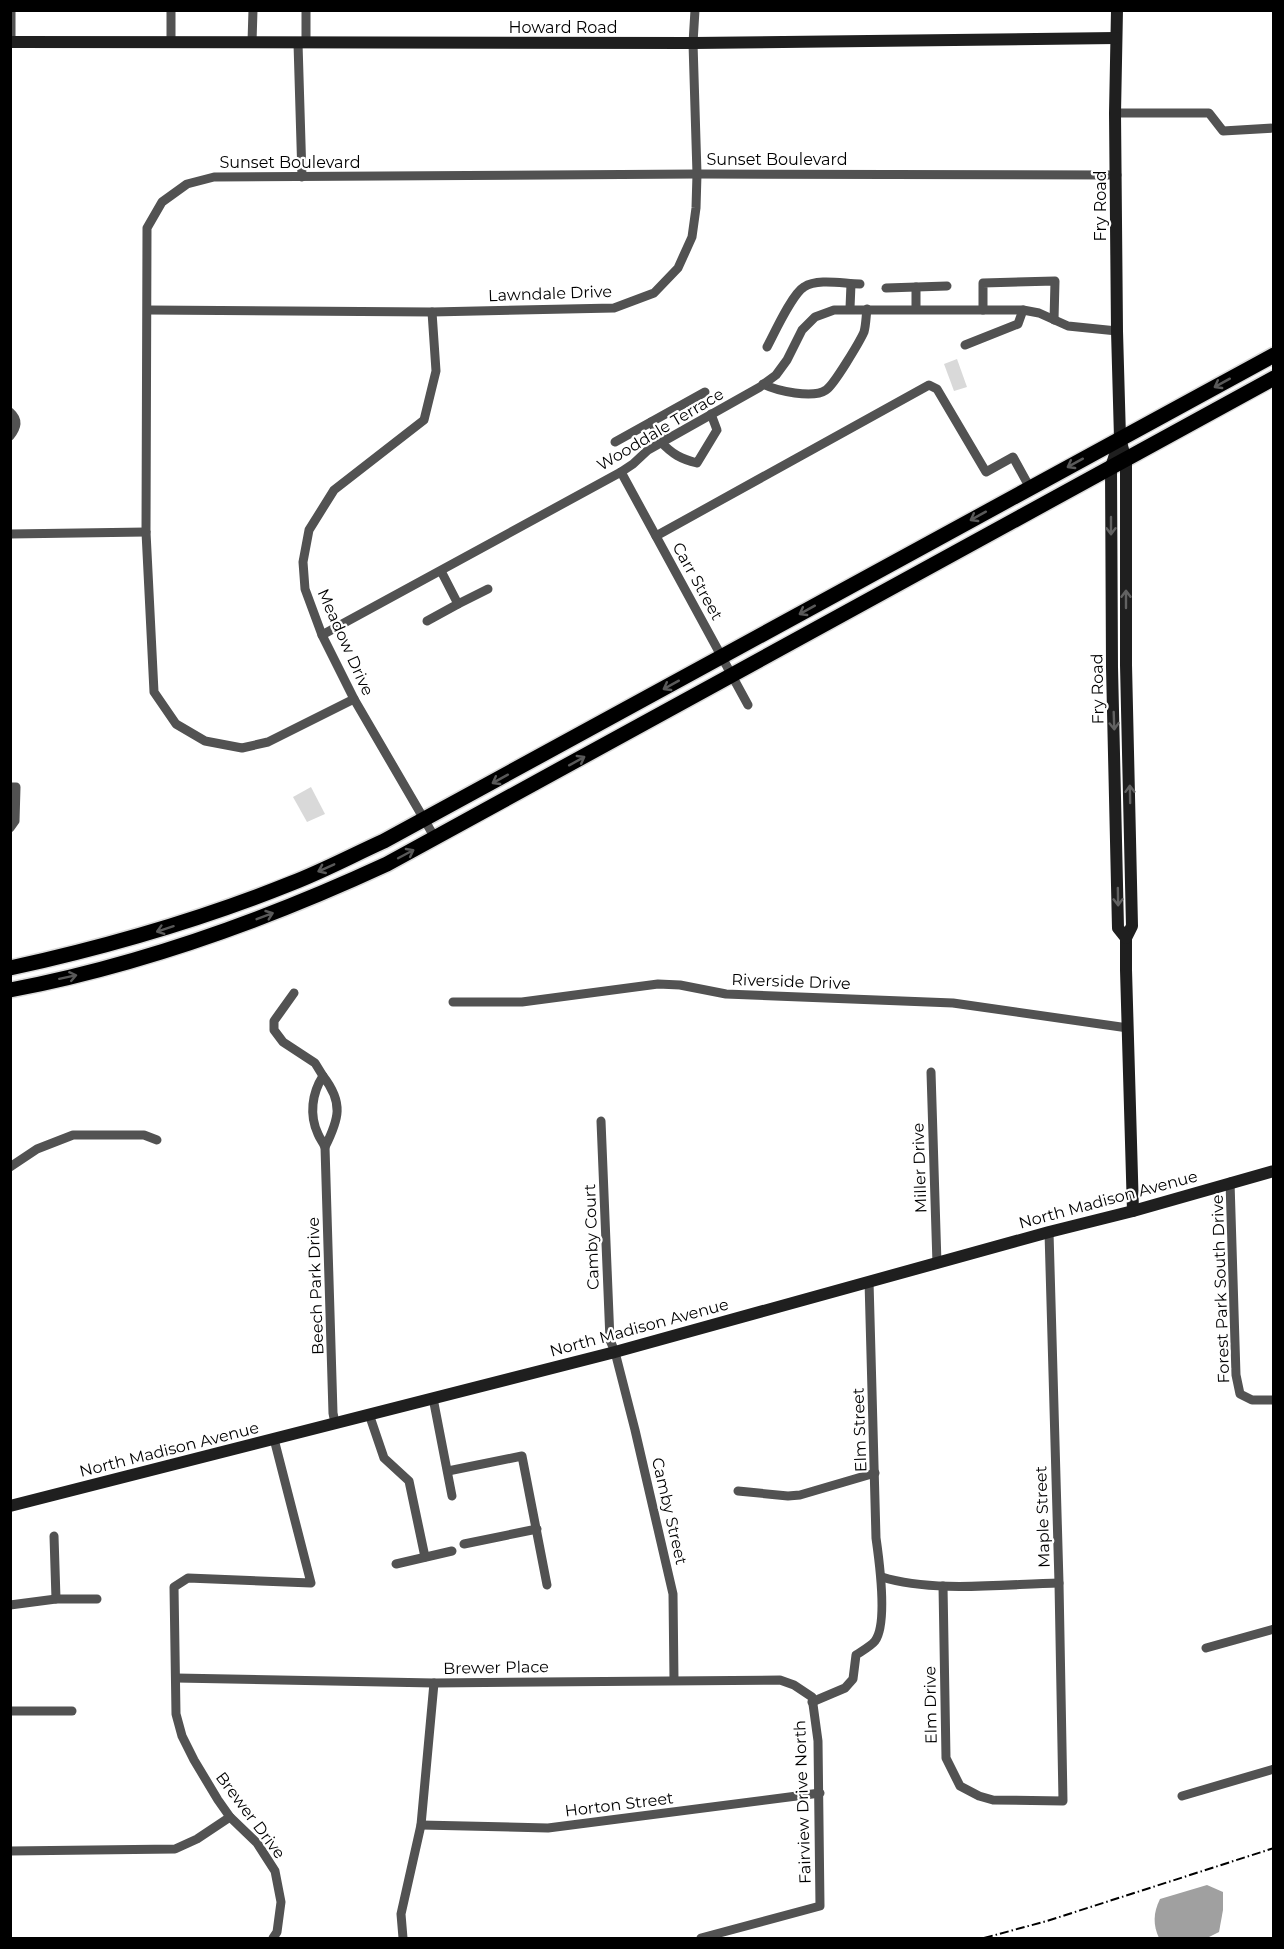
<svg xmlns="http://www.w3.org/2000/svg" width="1284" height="1949" font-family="Montserrat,sans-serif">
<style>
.green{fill:#d9d9d9}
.water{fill:#a0a0a0}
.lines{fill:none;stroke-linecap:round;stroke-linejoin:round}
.primary-casing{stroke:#dbdbdb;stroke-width:18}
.street{stroke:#525252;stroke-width:9}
.secondary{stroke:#1f1f1f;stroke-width:12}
.primary{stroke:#000;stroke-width:15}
.rail{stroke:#000;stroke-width:2;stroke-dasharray:9 3 1.5 3;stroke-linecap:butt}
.oneway{stroke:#595959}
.oneway2{stroke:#626262}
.labels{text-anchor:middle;stroke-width:4.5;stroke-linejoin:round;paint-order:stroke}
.street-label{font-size:16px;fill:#000;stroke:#fff}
</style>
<rect width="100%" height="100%" fill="#fff"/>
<g class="green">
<path d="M957 359 967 387 954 391 944 364Z"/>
<path d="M311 787 325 814 307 822 293 797Z"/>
</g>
<path class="water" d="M1207 1885 1223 1892V1910L1219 1932 1207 1938H1159C1153 1925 1153 1913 1160 1899Z"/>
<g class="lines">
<g class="primary-casing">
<g id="primary">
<path d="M10 968C106 947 200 920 292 883 323 871 353 855 384 841L1274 355"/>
<path d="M10 990C141 965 266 920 387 864L1274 378"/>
</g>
</g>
<g class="street">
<path d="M306 10V43"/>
<path d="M171 41V10"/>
<path d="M11 42V10"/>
<path d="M252 42 253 10"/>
<path d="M298 43 302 177"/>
<path d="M1115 113H1209L1223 131 1274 128"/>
<path d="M886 288 947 286"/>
<path d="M850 308 851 284"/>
<path d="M916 309V287"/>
<path d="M148 310 432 312 614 308 654 293 678 268 692 237 696 208 697 174 693 43 695 10"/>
<path d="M983 310V283L1055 281 1054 320"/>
<path d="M432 312 436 371 424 420 334 490 309 530 303 562 305 589 322 635 354 699 435 838"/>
<path d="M965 345 1018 324 1023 310"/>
<path d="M767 347C774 334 792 294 804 287 818 278 844 284 860 284"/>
<path d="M763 384C777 391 813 399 826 390 834 385 860 341 864 332 866 325 866 316 867 309"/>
<path d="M10 412C19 420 17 427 10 436"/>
<path d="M651 422 663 441"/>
<path d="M615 442 705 392"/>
<path d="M661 442C672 454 681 459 697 463L717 430 711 414"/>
<path d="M621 472 748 705"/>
<path d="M10 534 146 532"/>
<path d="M656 536 929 385 937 389 986 472 1013 457 1030 488"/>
<path d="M458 604 488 589"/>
<path d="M427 621 458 604 441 571"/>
<path d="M322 635 621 472 633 464 648 450 760 387 776 375 787 360 802 330 815 317 834 310H1023L1039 313 1068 326 1117 331"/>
<path d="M354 699 268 742 242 748 205 741 176 724 154 692 146 532 147 228 162 202 187 184 214 177 697 174 1117 175"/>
<path d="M10 787H16L15 821 10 828"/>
<path d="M294 993 274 1021V1030L283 1042 315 1063 323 1076"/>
<path d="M453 1002H522L658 984 680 985 726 994 953 1003 1128 1028"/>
<path d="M931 1072 937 1264"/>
<path d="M323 1076C344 1103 339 1119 325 1147 323 1142 320 1139 318 1134 309 1115 312 1093 323 1076Z"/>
<path d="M601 1121 610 1340 615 1352 635 1430 673 1594 674 1680"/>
<path d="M325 1147 333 1413 335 1423"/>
<path d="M10 1167 37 1149 73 1135H144L157 1140"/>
<path d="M1230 1182 1236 1375 1240 1394 1252 1400H1274"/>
<path d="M433 1398 452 1496"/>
<path d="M369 1414 384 1458 409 1481 425 1557"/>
<path d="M448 1471 522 1456 547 1585"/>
<path d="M738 1491 788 1496 800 1495 875 1473"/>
<path d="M54 1536 56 1599"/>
<path d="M464 1544 537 1529"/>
<path d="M396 1564 452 1551"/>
<path d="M882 1577C933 1593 1005 1584 1059 1583"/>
<path d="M943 1586 946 1758 960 1786 979 1796 993 1800 1063 1801 1059 1583 1049 1232"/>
<path d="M10 1605 56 1599H97"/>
<path d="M1206 1648 1274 1629"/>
<path d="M176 1678 434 1683 780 1680 794 1685 812 1697 818 1741 820 1906 701 1938"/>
<path d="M812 1702 845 1688 853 1679 856 1655C862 1651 871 1646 875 1641 888 1624 879 1559 876 1538L869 1281"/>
<path d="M10 1711H72"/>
<path d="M1182 1796 1274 1769"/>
<path d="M421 1825 548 1828 820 1793"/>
<path d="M10 1851 175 1849 197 1839 230 1817"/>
<path d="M273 1938 277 1932 281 1902 275 1871 257 1843 230 1817 218 1800 194 1760 182 1736 176 1714 174 1587 188 1578 311 1583 274 1439"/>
<path d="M403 1938 401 1914 421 1825 434 1683"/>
</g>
<g class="secondary">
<path d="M1117 10 1115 113 1117 331 1120 438 1126 461V665L1132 926 1126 938V970L1133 1211"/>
<path d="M10 42 693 43 1116 38"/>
<path d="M1120 439 1111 467 1112 667 1118 928 1126 938"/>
<path d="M10 1506 615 1352 1049 1232 1133 1211 1274 1171"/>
</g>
<use href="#primary" class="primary"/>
<path class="rail" d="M984 1938 1047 1921 1274 1848"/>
</g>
<defs><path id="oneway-shaft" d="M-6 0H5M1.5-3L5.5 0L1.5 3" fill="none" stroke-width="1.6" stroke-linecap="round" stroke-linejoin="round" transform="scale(1.5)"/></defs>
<g class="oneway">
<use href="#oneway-shaft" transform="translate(1222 383) rotate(151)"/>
<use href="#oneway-shaft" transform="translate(1075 463) rotate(151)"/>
<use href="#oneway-shaft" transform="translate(978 516) rotate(151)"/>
<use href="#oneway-shaft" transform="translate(807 610) rotate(151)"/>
<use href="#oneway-shaft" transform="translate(671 685) rotate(151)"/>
<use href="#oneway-shaft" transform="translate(577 761) rotate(-29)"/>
<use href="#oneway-shaft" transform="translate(500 779) rotate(151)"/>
<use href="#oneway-shaft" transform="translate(406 854) rotate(-28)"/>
<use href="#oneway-shaft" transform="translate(326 868) rotate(156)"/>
<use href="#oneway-shaft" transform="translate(265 916) rotate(-21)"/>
<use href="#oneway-shaft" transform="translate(165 929) rotate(162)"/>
<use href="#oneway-shaft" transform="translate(68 977) rotate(-12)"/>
</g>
<g class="oneway2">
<use href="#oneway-shaft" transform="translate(1111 526) rotate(90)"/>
<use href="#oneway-shaft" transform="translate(1126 599) rotate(-90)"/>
<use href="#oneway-shaft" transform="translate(1114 721) rotate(88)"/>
<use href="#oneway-shaft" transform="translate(1130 794) rotate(-91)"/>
<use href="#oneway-shaft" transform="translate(1118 897) rotate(89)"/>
</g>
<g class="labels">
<g class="street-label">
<text x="563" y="33">Howard Road</text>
<text x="777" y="165">Sunset Boulevard</text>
<text x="290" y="168">Sunset Boulevard</text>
<text transform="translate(1100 206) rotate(-90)" y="6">Fry Road</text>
<text transform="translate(550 293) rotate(-2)" y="6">Lawndale Drive</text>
<text transform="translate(660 429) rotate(-31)" y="6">Wooddale Terrace</text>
<text transform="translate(698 581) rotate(61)" y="6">Carr Street</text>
<text transform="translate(346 642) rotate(66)" y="6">Meadow Drive</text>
<text transform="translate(1097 689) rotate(-91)" y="6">Fry Road</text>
<text transform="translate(791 981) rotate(2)" y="6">Riverside Drive</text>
<text transform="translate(919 1168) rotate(-92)" y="6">Miller Drive</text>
<text transform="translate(1108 1199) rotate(-15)" y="6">North Madison Avenue</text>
<text transform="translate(591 1237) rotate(-92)" y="6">Camby Court</text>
<text transform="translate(315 1286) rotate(-92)" y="6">Beech Park Drive</text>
<text transform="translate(1220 1289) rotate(-92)" y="6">Forest Park South Drive</text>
<text transform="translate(639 1327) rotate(-15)" y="6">North Madison Avenue</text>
<text transform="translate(859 1430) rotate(-92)" y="6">Elm Street</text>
<text transform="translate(169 1449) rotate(-14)" y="6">North Madison Avenue</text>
<text transform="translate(670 1511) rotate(77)" y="6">Camby Street</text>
<text transform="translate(1042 1517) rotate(-92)" y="6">Maple Street</text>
<text transform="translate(496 1667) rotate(-1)" y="6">Brewer Place</text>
<text transform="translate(930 1705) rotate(-91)" y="6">Elm Drive</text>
<text transform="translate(802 1802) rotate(-92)" y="6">Fairview Drive North</text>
<text transform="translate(619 1804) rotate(-7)" y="6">Horton Street</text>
<text transform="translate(251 1815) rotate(53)" y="6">Brewer Drive</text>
</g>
</g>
<rect width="1284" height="1949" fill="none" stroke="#000000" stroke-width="24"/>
</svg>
